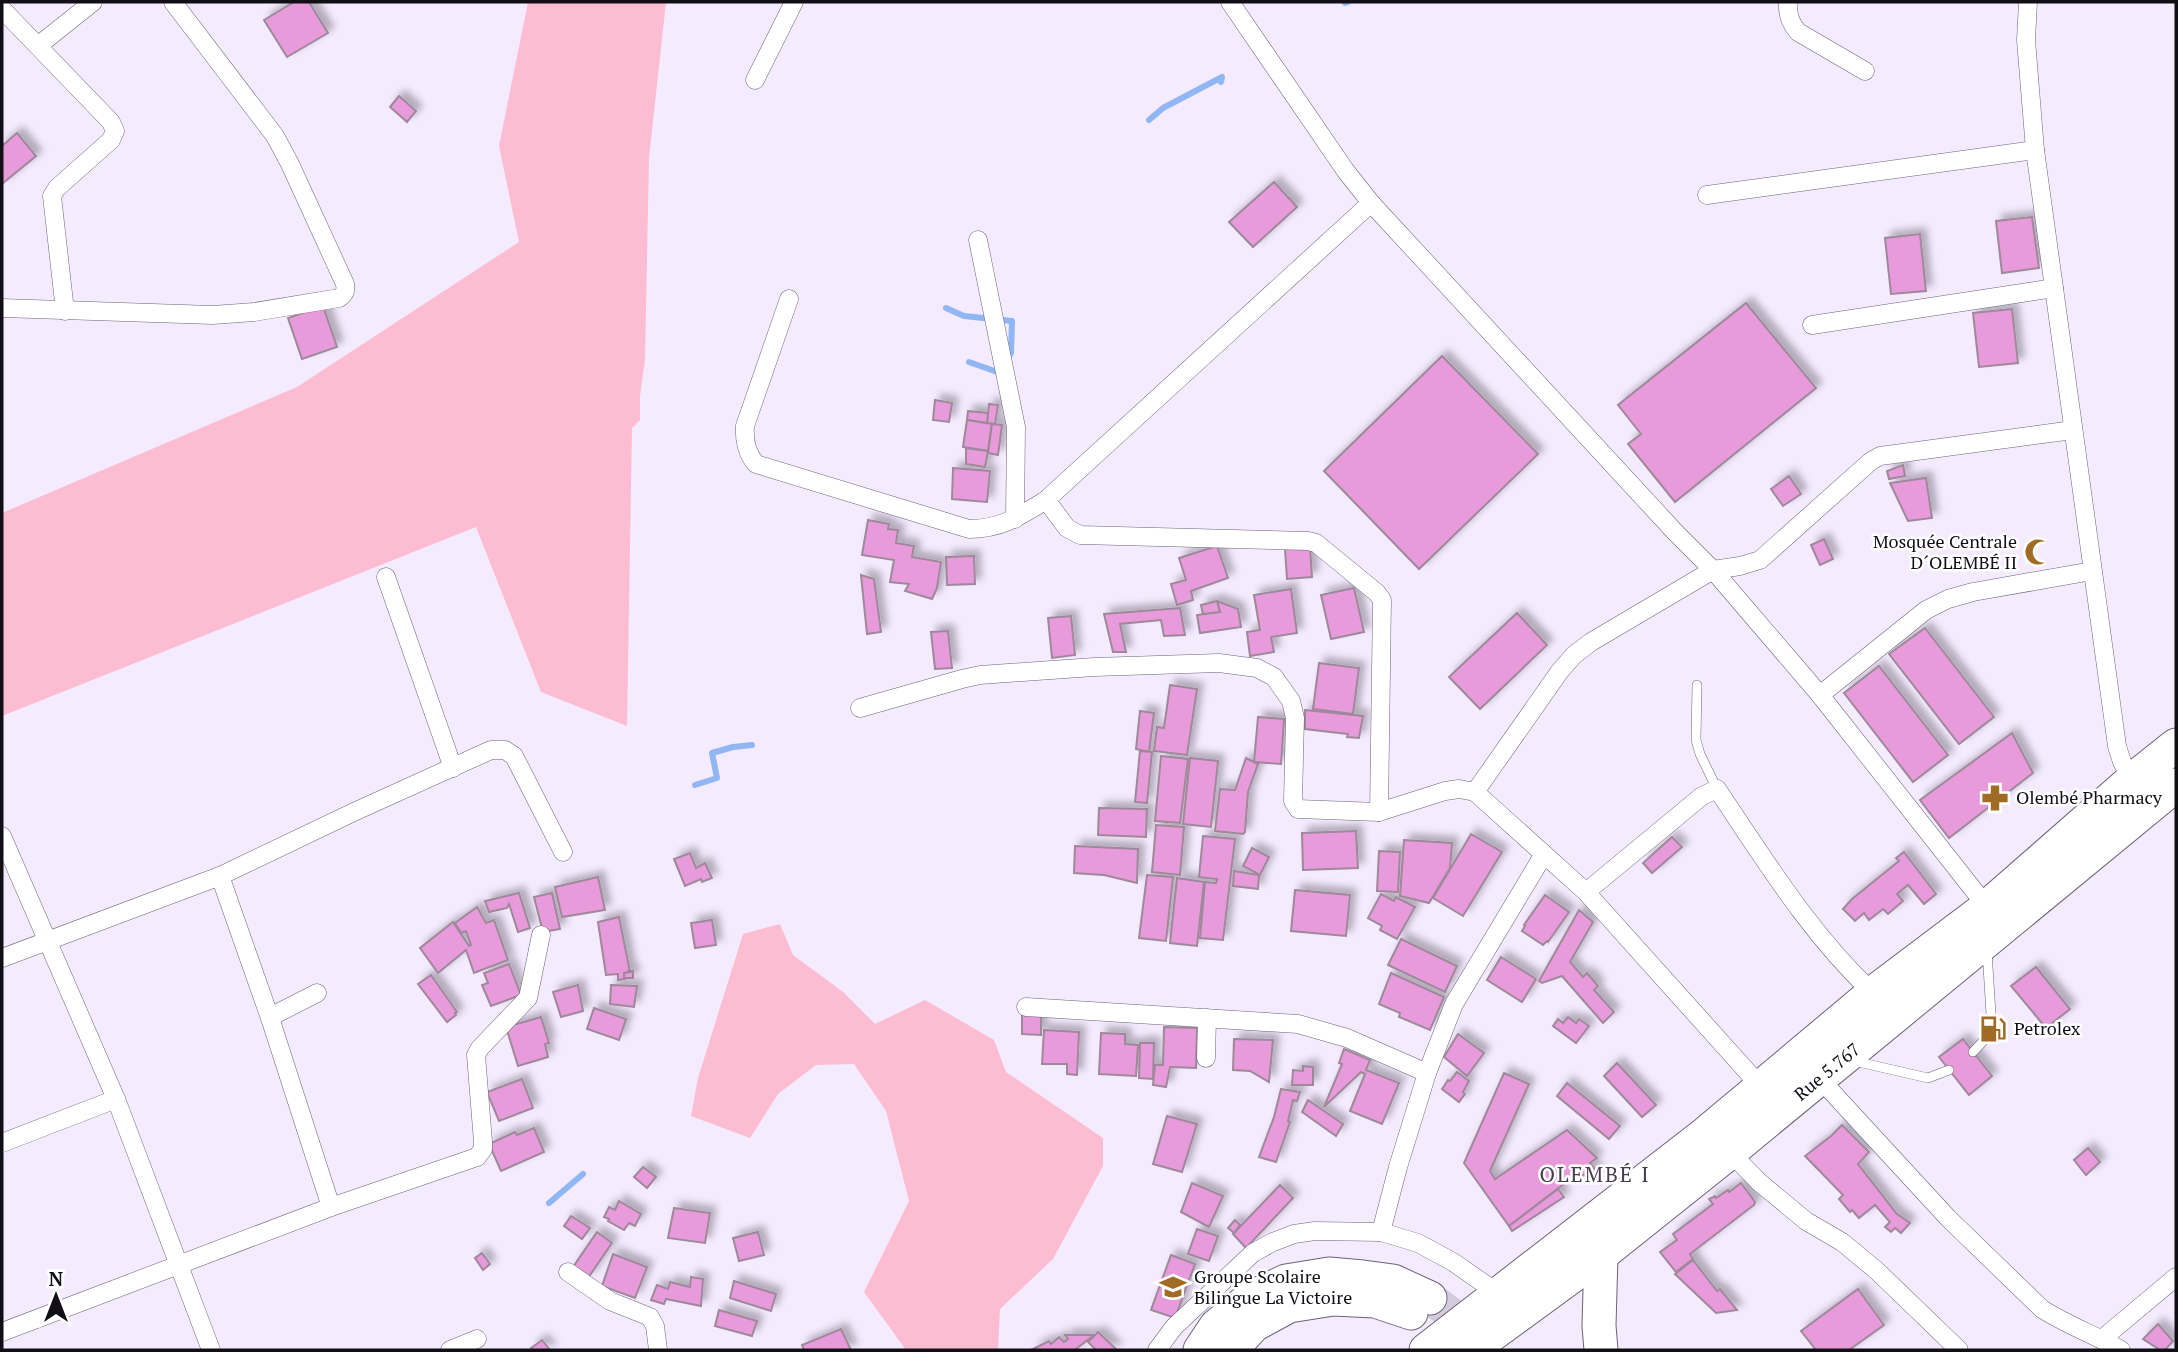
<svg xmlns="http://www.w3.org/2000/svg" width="2178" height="1352" font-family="'PT Serif',serif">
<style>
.green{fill:#fcbcd1}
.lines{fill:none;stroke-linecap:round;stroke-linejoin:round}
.stream{stroke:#90b6f4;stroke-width:6}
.building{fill:#e79bda;stroke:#9e889a;stroke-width:2;filter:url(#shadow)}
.highway-tunnel{stroke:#d3cadc;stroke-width:33;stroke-dasharray:33 17;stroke-linecap:butt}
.lane-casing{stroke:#6d6278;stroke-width:10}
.street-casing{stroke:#6d6278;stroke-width:19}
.highway-casing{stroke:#6d6278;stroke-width:35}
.lane{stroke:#fff;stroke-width:9}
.street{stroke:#fff;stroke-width:18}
.highway{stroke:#fff;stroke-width:33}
.labels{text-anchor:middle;stroke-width:5;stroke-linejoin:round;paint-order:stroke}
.poi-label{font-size:18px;fill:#120e16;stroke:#fff;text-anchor:start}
.street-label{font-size:18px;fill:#120e16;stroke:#fff}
.quarter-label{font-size:21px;letter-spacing:2px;fill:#473d51;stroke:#fff}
</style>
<defs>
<filter id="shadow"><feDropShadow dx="6" dy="-6" stdDeviation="3.5" flood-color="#0004"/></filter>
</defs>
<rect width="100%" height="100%" fill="#f5ebff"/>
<g class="green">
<path d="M528 2H666L649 158 645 359 640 396V420L632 428 627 726 541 692 476 527 2 716V513L297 387 519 242 499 146Z"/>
<path d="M780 924 793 955 843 992 875 1024 925 1000 994 1040 1006 1072 1103 1138V1166L1053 1259 1000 1309 998 1350H906L864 1292 909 1201 886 1111 854 1064 816 1065 778 1094 750 1138 691 1116 698 1078 743 934Z"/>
</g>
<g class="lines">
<g class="stream">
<path d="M1345 3 1348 2"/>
<path d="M1149 120 1163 108 1222 77 1221 82"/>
<path d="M946 308 964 316 1012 321 1011 353 1007 359"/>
<path d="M969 362 1003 374"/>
<path d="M695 785 717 778 712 753 733 747 752 745"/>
<path d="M549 1203 583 1174"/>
</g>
</g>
<g class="building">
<path d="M294 2H309L328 33 287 57 264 20Z"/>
<path d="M399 96 416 111 407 122 390 107Z"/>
<path d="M17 133 36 156 2 184V146Z"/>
<path d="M1274 182 1297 207 1253 247 1229 222Z"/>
<path d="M2032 217 2039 268 2002 273 1996 221Z"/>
<path d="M1920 234 1926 291 1891 294 1885 238Z"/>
<path d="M1746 303 1816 388 1675 502 1628 444 1641 434 1618 405Z"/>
<path d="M323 306 337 347 302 359 288 318Z"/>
<path d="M2012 309 2018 363 1979 367 1973 313Z"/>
<path d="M1442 356 1538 454 1419 569 1324 471Z"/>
<path d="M935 400 952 403 949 422 933 420Z"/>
<path d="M989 404 998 405 995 424 987 423Z"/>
<path d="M968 411 988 413 987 423 967 420Z"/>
<path d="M967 420 992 424 988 451 963 447Z"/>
<path d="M992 424 1002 425 998 455 988 453Z"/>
<path d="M966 448 988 451 985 467 966 464Z"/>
<path d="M1903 465 1905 476 1889 479 1887 471Z"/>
<path d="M953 468 990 471 987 502 952 499Z"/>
<path d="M1789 476 1801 494 1783 506 1771 489Z"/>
<path d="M1926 478 1932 518 1908 521 1890 483Z"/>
<path d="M868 520 889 524 888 529 898 530 896 543 914 546 912 557 941 562 937 588 932 599 905 591 909 584 890 582 894 560 862 555Z"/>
<path d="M1824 539 1833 559 1820 565 1811 545Z"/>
<path d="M1217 546 1228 578 1191 591 1193 600 1177 605 1171 584 1186 580 1179 558Z"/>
<path d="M1310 547 1312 577 1287 579 1285 549Z"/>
<path d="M974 556 975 584 947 585 946 557Z"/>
<path d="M861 575 874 579 881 632 867 634Z"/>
<path d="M1354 588 1364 632 1331 639 1321 595Z"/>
<path d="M1291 589 1297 633 1271 637 1274 652 1250 656 1247 632 1260 630 1254 595Z"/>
<path d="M1217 601 1238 609 1241 627 1200 633 1197 615 1220 612Z"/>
<path d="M1217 601 1220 612 1203 614 1201 605Z"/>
<path d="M1180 608 1185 635 1164 636 1161 620 1120 624 1126 652H1113L1104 614Z"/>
<path d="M1517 613 1547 645 1480 709 1449 677Z"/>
<path d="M1071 616 1075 655 1052 658 1048 618Z"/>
<path d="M1925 628 1994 717 1959 744 1889 654Z"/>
<path d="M948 631 952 668 935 669 931 632Z"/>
<path d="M1319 663 1359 668 1353 714 1313 709Z"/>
<path d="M1879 666 1948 755 1913 782 1844 693Z"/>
<path d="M1170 685 1197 689 1187 755 1154 751 1157 727 1164 728Z"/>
<path d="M1305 710 1363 716 1359 738 1347 737 1348 734 1305 729Z"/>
<path d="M1140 711 1154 713 1149 752 1136 749Z"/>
<path d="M1258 717 1284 719 1281 764 1254 762Z"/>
<path d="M2012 733 2033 773 1949 838 1920 800Z"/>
<path d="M1140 751 1152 752 1147 803 1135 802Z"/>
<path d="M1161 756 1188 759 1180 823 1155 821Z"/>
<path d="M1190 758 1218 761 1211 827 1183 824Z"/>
<path d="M1246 758 1258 764 1248 792 1245 832 1243 834 1215 831 1220 789 1235 790Z"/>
<path d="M1099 808 1147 809 1146 837 1098 835Z"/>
<path d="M1156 825 1184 827 1180 875 1152 872Z"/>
<path d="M1356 831 1358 868 1303 870 1302 833Z"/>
<path d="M1471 834 1502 852 1463 916 1433 898Z"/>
<path d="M1203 836 1235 839 1223 940 1200 938 1205 882 1216 883 1217 879 1199 877Z"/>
<path d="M1672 837 1682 847 1652 873 1643 863Z"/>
<path d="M1404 840 1452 843 1450 868 1429 903 1400 896Z"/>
<path d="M1075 846 1138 849 1137 883 1104 875 1074 873Z"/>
<path d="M1252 848 1269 857 1260 875 1243 866Z"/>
<path d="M1379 851 1400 852 1398 892 1377 891Z"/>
<path d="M1904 852 1936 894 1924 904 1908 885 1897 894 1903 901 1888 914 1883 909 1869 920 1864 913 1855 921 1843 909 1852 899 1899 861 1896 858Z"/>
<path d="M690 853 696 868 705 863 712 878 702 882 701 879 685 886 674 859Z"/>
<path d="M1234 871 1259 875 1258 889 1233 886Z"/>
<path d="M1147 875 1173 877 1166 941 1139 938Z"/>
<path d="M598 877 605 910 562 917 555 887Z"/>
<path d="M1177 878 1204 882 1197 946 1170 943Z"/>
<path d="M1295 890 1350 895 1346 936 1291 931Z"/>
<path d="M519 893 530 928 518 932 509 904 507 908 489 912 485 901Z"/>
<path d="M552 893 560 929 543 932 534 897Z"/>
<path d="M1381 894 1394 901 1396 897 1415 907 1397 939 1380 930 1382 926 1368 918Z"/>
<path d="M1545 895 1569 912 1548 942 1547 941 1543 945 1522 931 1525 926 1524 925Z"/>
<path d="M477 907 486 923 494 920 508 960 474 973 466 950 438 973 420 948 453 922 469 946 471 945 466 931 461 933 455 923Z"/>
<path d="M1579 910 1593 922 1570 962 1583 977 1587 973 1598 986 1594 990 1614 1012 1603 1023 1562 976 1542 983 1539 981Z"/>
<path d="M619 917 630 972 624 973 625 979 618 980V974L606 975 598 922Z"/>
<path d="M712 920 716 945 695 948 691 923Z"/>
<path d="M1401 939 1457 966 1445 992 1388 965Z"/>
<path d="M1501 957 1536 979 1522 1002 1487 980Z"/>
<path d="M509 964 521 995 491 1006 482 985 488 983 484 973Z"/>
<path d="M2036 967 2070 1009 2046 1028 2011 986Z"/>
<path d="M629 971H633V978H624V973L630 972Z"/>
<path d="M1391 973 1444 997 1430 1030 1399 1017 1400 1013 1379 1004Z"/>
<path d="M431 975 457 1012 455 1013 456 1015 447 1022 418 984Z"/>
<path d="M578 985 583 1011 561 1017 553 992Z"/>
<path d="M611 985 637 986 634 1007 610 1004Z"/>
<path d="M594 1008 626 1019 619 1040 587 1029Z"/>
<path d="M1022 1013H1041V1035L1022 1034Z"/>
<path d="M541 1017 549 1043 545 1044 548 1057 518 1066 506 1027Z"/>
<path d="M1568 1017 1576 1023 1579 1019 1589 1026 1576 1043 1553 1026 1558 1019 1563 1023Z"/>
<path d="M1164 1027 1197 1028 1196 1068 1170 1067 1166 1087 1153 1085 1155 1065H1163Z"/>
<path d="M1044 1030 1079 1032 1077 1075 1067 1074V1064H1042Z"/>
<path d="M1101 1033 1125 1034V1044L1138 1045 1136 1076 1099 1074Z"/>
<path d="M1458 1034 1484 1053 1467 1076 1444 1057Z"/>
<path d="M1234 1039 1273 1040 1269 1082 1250 1071 1233 1070Z"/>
<path d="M1963 1039 1992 1076 1969 1095 1939 1057Z"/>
<path d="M1140 1043H1154L1153 1079 1139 1078Z"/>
<path d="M1344 1049 1370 1060 1366 1070 1399 1083 1382 1124 1350 1111 1365 1074 1361 1072 1324 1107 1342 1064 1339 1063Z"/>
<path d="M1617 1063 1656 1105 1642 1117 1604 1076Z"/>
<path d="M1303 1066 1313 1067V1085H1292L1293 1070 1303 1071Z"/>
<path d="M1457 1072 1469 1081 1463 1092 1465 1094 1459 1102 1442 1089 1448 1080 1450 1081Z"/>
<path d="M1504 1073 1529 1084 1490 1171 1495 1179 1567 1130 1597 1158 1590 1163 1598 1173 1573 1177 1509 1226 1464 1163Z"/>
<path d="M522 1079 533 1108 499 1121 487 1092Z"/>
<path d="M1567 1083 1620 1126 1609 1139 1557 1096Z"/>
<path d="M1281 1089 1300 1092 1297 1101 1293 1100 1288 1121 1290 1122 1276 1162 1259 1157 1274 1117Z"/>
<path d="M1308 1100 1343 1124 1336 1136 1302 1112Z"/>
<path d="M1167 1116 1197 1124 1182 1172 1153 1164Z"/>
<path d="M1842 1125 1869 1152 1858 1164 1897 1214 1910 1223 1901 1233 1895 1228 1891 1232 1885 1227 1890 1222 1875 1205 1859 1218 1852 1210 1850 1212 1839 1199 1843 1195 1805 1156 1831 1136Z"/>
<path d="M534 1128 544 1152 501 1171 489 1144 515 1132 517 1135Z"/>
<path d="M2088 1148 2100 1162 2086 1175 2074 1160Z"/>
<path d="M643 1167 656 1177 647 1188 634 1177Z"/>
<path d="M1192 1183 1223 1196 1209 1227 1181 1212Z"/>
<path d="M1741 1183 1755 1202 1754 1205 1690 1254 1693 1259 1676 1272 1660 1252 1677 1240 1673 1234 1713 1204 1709 1199 1715 1196 1716 1198 1728 1190 1729 1192Z"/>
<path d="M1280 1185 1293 1198 1246 1248 1233 1234Z"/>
<path d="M1558 1189 1564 1197 1512 1231 1509 1226Z"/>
<path d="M619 1201 641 1214 635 1226 629 1223 624 1230 608 1221 609 1219 604 1217 609 1207 615 1210Z"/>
<path d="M674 1208 710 1213 705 1243 668 1238Z"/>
<path d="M571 1216 590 1228 582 1239 564 1226Z"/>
<path d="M1235 1220 1240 1225 1234 1233 1228 1228Z"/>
<path d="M1197 1229 1218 1236 1209 1261 1188 1254Z"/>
<path d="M597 1232 612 1243 588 1278 573 1267Z"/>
<path d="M758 1232 764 1255 739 1261 733 1238Z"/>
<path d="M482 1253 490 1264 483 1270 475 1258Z"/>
<path d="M613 1254 647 1267 635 1298 602 1286Z"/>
<path d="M1171 1255 1195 1264 1175 1318 1151 1310Z"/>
<path d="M1693 1260 1717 1291 1720 1289 1737 1310 1716 1313 1675 1274Z"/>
<path d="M691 1277 703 1279 701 1306 666 1299 664 1304 651 1300 657 1285 668 1289 670 1282 690 1287Z"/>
<path d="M734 1281 776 1294 771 1311 730 1298Z"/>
<path d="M1858 1289 1884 1325 1849 1350H1816L1801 1331Z"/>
<path d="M719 1310 757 1321 752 1336 715 1326Z"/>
<path d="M2158 1324 2173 1341 2165 1350H2160L2143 1339Z"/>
<path d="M841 1329 851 1350H804L802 1345Z"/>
<path d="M1098 1332 1116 1349 1115 1350H1096L1088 1342Z"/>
<path d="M1065 1335H1094L1076 1349 1077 1350H1031L1049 1341 1051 1344 1059 1337 1064 1342 1068 1339Z"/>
<path d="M542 1340 550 1350H533L531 1348Z"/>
</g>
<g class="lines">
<path class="highway-tunnel" d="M1430 1298 1500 1350"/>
<g class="lane-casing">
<g id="lane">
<path d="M1697 685 1696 740 1700 754 1717 789"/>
<path d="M1973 1052 1988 1036 1991 1014 1987 951"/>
<path d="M1854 1061 1928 1078 1949 1070"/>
</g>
</g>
<g class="street-casing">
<g id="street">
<path d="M1230 2 1345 170 1371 203 1675 532 1713 570 1820 695 1987 907"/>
<path d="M1788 2C1787 14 1790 23 1798 32L1865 71"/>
<path d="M2028 2 2026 40 2035 150 2117 746 2122 762 2132 780"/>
<path d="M2 9 111 122 115 131 111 140 57 188 52 196 65 311"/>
<path d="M39 45 93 2"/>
<path d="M755 80 794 2"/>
<path d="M1707 195 2035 150"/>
<path d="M978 240 1016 427 1015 519"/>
<path d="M789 299 745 426C744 439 747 454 756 464L969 529C1001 529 1020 516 1046 500L1371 203"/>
<path d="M2 308 213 315 254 312 339 298C345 294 346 291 345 284L290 164 275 136 173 2"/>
<path d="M1812 325 2054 288"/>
<path d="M1046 500 1067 528 1080 535 1308 541 1316 543 1377 593 1382 600 1379 812"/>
<path d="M386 577 453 768"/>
<path d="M1820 695 1926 610 1948 599 1973 592 2092 571"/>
<path d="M860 708 962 679 980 675 1094 667 1219 663 1257 668 1274 677 1291 701 1295 718 1293 801 1298 809 1379 812 1445 791 1459 789 1475 792 1586 892 1762 1088"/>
<path d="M1475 792 1560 671 1574 655 1591 642 1713 570 1740 566 1760 560 1871 461 1880 456 2073 430"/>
<path d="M2 836 116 1099 211 1350"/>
<path d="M220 876 271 1021"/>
<path d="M1586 892 1702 796 1717 789C1765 860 1810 934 1873 993"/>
<path d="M2 958 220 876 356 811 491 750H505L514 756 563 852"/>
<path d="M317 993 274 1015 271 1021 331 1207"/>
<path d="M1026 1007 1298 1024 1347 1038 1427 1073"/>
<path d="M1206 1058 1207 1018"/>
<path d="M1819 1078 1948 1218 2042 1309C2067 1325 2095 1335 2121 1350"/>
<path d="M2 1143 116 1099"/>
<path d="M1730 1152 1759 1182 1806 1221 1842 1242 1876 1270 1959 1350"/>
<path d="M1381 1232 1398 1167 1427 1073 1454 1004 1544 854"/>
<path d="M568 1272 610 1301 650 1317 655 1326 658 1350"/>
<path d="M2 1332 331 1207 477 1157 483 1149V1142L476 1055 480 1048 528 998 541 935"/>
<path d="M2102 1339 2176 1277"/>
<path d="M450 1350 477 1339"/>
<path d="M1157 1350 1174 1327 1253 1253 1273 1242 1294 1234 1315 1231 1381 1232 1418 1243 1453 1262 1499 1294"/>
</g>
</g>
<g class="highway-casing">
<g id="highway">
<path d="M1200 1350 1216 1326 1250 1298 1286 1281 1329 1274 1363 1277 1393 1281 1430 1298"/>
<path d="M1231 1350 1254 1325 1289 1306 1333 1299 1375 1301 1411 1313"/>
<path d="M1426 1350 1706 1133 1873 993 1987 907 2132 780 2176 745"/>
<path id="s1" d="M1471 1350 1601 1255 1730 1152 2176 785"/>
<path d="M1601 1350 1599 1326 1601 1255"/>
</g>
</g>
<use href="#lane" class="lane"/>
<use href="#street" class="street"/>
<use href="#highway" class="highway"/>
</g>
<defs>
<g id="mosque-bare" transform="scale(2.1)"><path d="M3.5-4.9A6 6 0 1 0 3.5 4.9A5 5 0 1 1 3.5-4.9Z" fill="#a06b24" stroke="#fff" stroke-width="2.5" paint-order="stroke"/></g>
<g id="pharmacy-bare" transform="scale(2.1)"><path d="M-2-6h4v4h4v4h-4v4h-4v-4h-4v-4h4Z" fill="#a06b24" stroke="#fff" stroke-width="2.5" paint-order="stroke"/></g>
<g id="fuel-bare" transform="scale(2.1)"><path d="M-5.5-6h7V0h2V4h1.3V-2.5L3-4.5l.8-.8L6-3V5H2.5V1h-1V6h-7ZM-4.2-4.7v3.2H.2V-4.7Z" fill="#a06b24" stroke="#fff" stroke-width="2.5" paint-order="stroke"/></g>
<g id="school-bare" transform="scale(2.1)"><path d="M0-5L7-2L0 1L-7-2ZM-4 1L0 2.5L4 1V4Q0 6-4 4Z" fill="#a06b24" stroke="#fff" stroke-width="2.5" paint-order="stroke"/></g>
</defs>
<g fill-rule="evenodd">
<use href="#mosque-bare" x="2038" y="552"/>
<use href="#pharmacy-bare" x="1995" y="798"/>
<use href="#fuel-bare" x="1993" y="1029"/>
<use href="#school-bare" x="1173" y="1287"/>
</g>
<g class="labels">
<g class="poi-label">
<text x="2017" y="548" text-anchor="end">Mosquée Centrale<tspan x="2017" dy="21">D´OLEMBÉ II</tspan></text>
<text x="2016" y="804">Olembé Pharmacy</text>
<text x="2014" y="1035">Petrolex</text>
<text x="1194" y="1283">Groupe Scolaire<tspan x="1194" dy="21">Bilingue La Victoire</tspan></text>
</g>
<g class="street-label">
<text dy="6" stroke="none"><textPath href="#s1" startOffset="452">Rue 5.767</textPath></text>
</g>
<g class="quarter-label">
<text x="1595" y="1182">OLEMBÉ I</text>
</g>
</g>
<rect width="2178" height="1352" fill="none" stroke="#120e16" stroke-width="7"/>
<g transform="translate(56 1296)" stroke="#ffffff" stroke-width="5" paint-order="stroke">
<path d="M0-5L12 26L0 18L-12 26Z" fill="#120e16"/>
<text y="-10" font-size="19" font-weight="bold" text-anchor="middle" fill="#120e16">N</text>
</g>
</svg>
